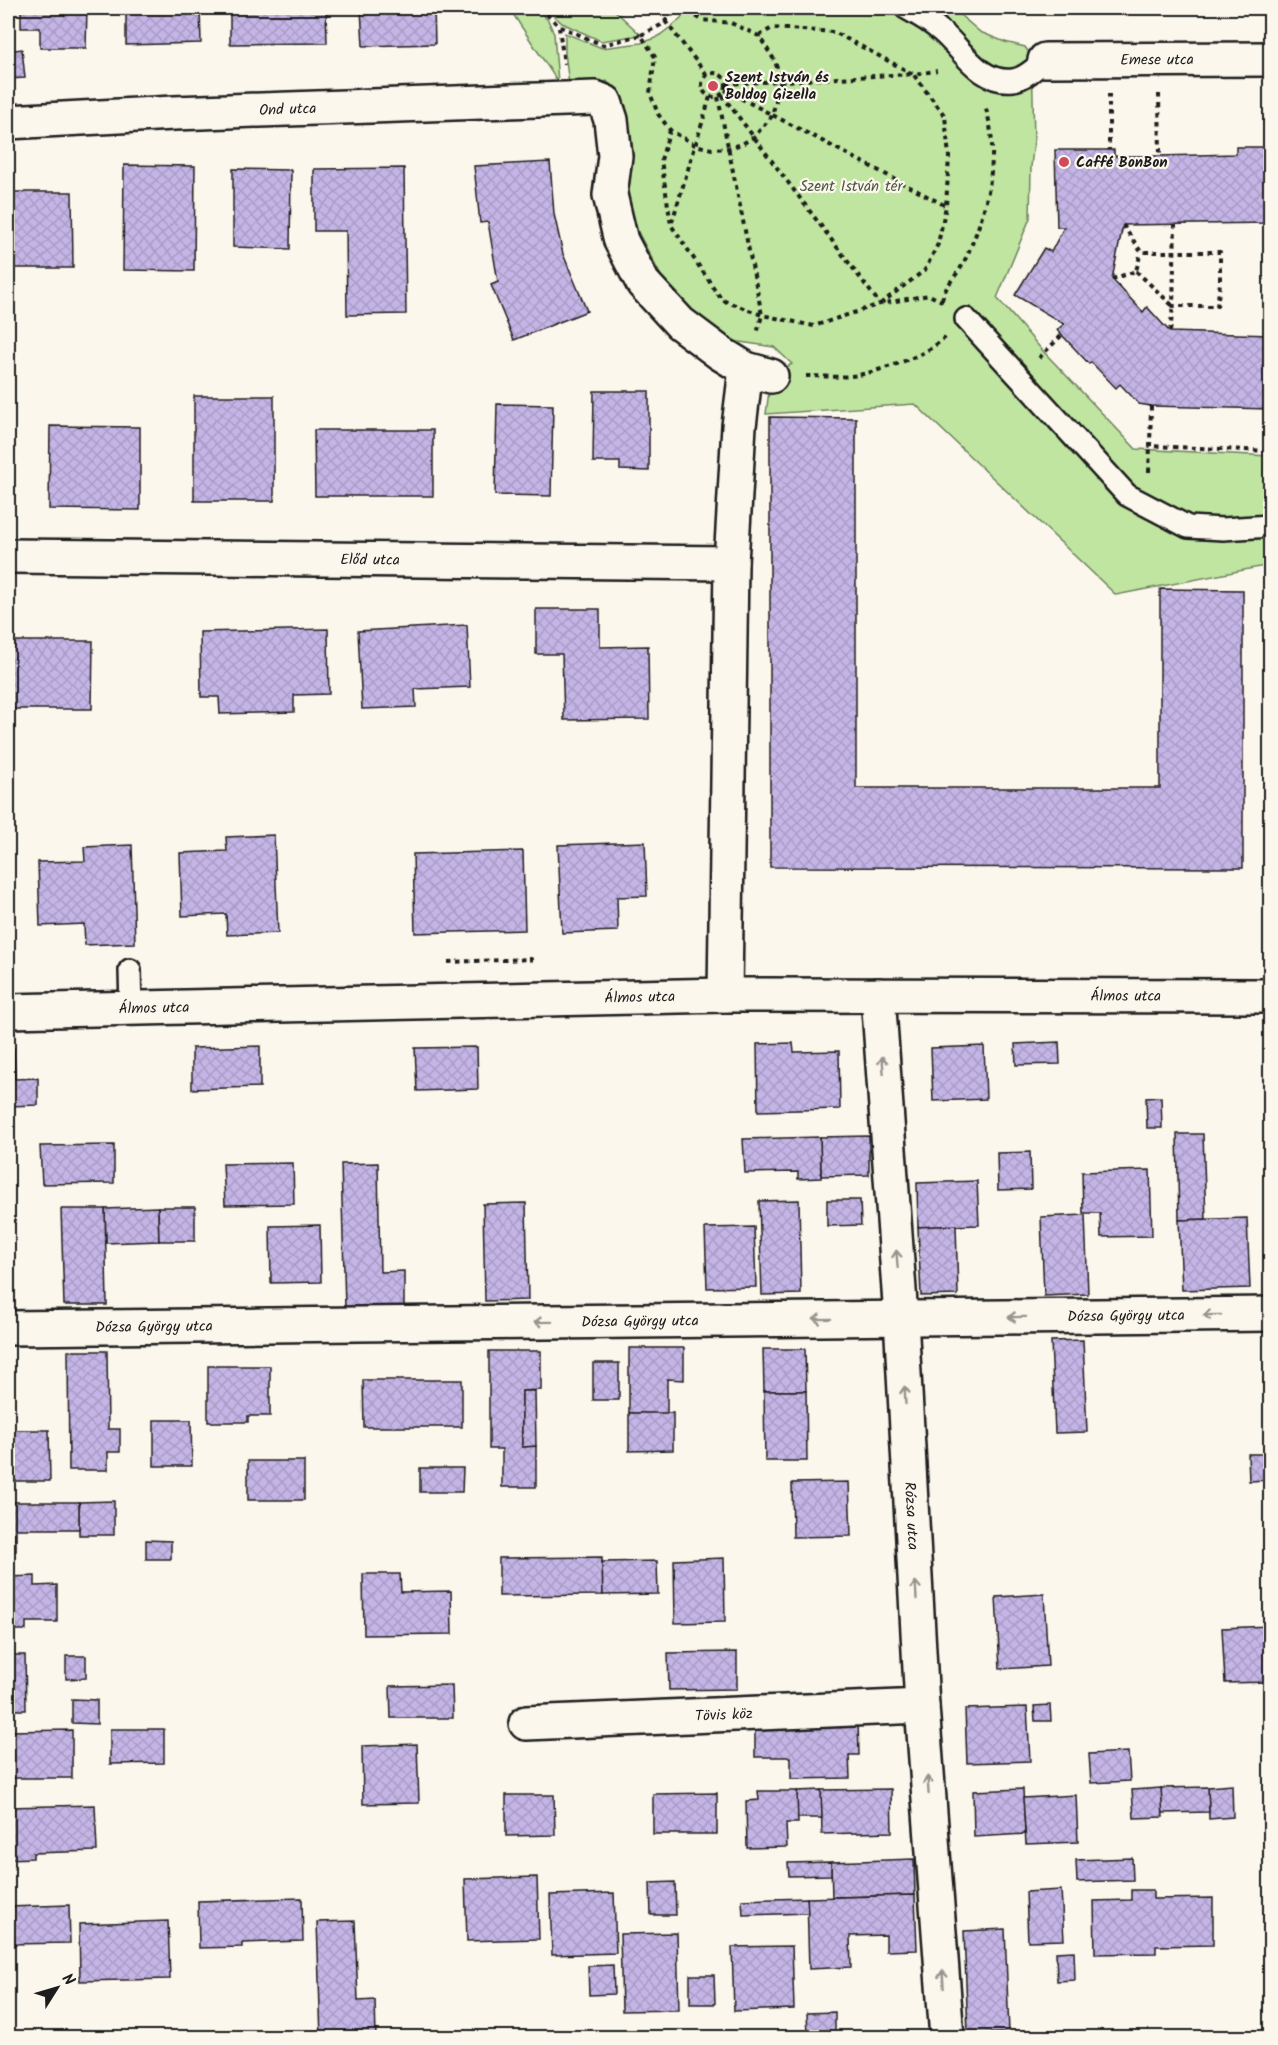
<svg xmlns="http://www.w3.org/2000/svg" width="1278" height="2045" font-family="Kalam,sans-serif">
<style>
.park{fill:#bfe5a0;stroke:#6e805e;stroke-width:1.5}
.building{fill:url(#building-cross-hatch);stroke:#1c1c1c;stroke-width:1.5}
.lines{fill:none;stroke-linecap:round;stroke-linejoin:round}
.service-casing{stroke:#1c1c1c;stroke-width:26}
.minor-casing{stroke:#1c1c1c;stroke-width:38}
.path{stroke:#1c1c1c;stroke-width:4;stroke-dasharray:4.5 4.5;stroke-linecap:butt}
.service{stroke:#fbf7ec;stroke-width:21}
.minor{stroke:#fbf7ec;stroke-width:33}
.oneway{stroke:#97948e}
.poi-dot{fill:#d1495b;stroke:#fbf7ec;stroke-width:2}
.labels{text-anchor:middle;stroke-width:4.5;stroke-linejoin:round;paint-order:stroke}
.street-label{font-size:15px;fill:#1c1c1c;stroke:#fbf7ec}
.poi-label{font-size:15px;font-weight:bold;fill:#1c1c1c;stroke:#fbf7ec;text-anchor:start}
.park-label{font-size:15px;fill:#4d5844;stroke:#fbf7ec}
</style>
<defs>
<pattern id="building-cross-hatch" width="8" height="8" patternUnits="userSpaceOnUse" patternTransform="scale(1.5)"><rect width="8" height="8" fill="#c4b5e6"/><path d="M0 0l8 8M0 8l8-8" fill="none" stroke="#a89bc5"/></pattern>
</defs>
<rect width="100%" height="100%" fill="#fbf7ec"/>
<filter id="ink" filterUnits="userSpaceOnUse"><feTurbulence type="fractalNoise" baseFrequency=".0167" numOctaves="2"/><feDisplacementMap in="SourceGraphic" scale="12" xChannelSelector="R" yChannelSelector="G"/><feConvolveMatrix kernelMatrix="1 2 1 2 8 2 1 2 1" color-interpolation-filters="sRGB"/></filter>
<g filter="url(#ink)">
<g class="park">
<path d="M509 8H535L548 20 554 34 558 82Z"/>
<path d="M545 8H612L641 35 601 41 562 23Z"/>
<path d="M685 8H952L980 32 1005 42 1025 47 1032 57 1034 140 1031 167 1030 218 997 298 1043 351 1136 449 1270 456V565L1116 595 915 404 766 414 771 376 792 364 774 347 733 341 671 295 627 211 626 106 607 81 578 88 569 85 565 52V33L602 48 641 43 656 38 681 19Z"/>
</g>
<g class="building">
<path d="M21 8H87L86 48H40V28H21Z"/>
<path d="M126 8H200L201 43 126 45Z"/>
<path d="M230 8H326L327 43 230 44Z"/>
<path d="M361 8H434L435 44 363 46Z"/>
<path d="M969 8H1073V9Z"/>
<path d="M1073 8H1187L1073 9Z"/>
<path d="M22 49 25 78 8 79V51Z"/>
<path d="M1236 147H1270V223L1123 225 1112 279 1143 312 1147 307 1170 332 1270 335V409L1151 406 1139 404 1120 384 1116 388 1091 362 1089 364 1062 335 1057 330 1064 324 1015 295 1044 248 1051 252 1064 227H1057L1055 150H1114V156H1160L1236 154Z"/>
<path d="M550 162 554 214 563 254 587 311 514 340 491 285 498 282 488 222 480 223 474 166Z"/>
<path d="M124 165 195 166 194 271 123 270Z"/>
<path d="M404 168 406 314 347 315 346 231H314V169Z"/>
<path d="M233 169 291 170 290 249 233 247Z"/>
<path d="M8 192H72L73 268H8Z"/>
<path d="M594 391H649V471L620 470V462H593Z"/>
<rect x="194" y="396" width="80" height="105"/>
<path d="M497 404 553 405 551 496 495 495Z"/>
<path d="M770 417 856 418V788H1160V589L1243 590V868L770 867Z"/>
<path d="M50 426 140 427V510L49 509Z"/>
<path d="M314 430H433V496H315Z"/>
<path d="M536 609H600V647L648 646 649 719 564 720 562 654H536Z"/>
<path d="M467 625 470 687 415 689 416 707 362 709 358 631Z"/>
<path d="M328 629 329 694 294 695V712L220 714 219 697H201L200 632Z"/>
<path d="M8 641H93L92 709H8Z"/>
<path d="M274 835 278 933 227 935 226 914 182 916 180 853 227 851 226 837Z"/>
<path d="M645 842 647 896 617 897 618 931 562 933 558 845Z"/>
<path d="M132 845 135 943 85 945 84 924 40 926 38 862 85 861 84 847Z"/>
<path d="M523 851 525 930 415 933 413 854Z"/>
<path d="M1059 1042 1060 1064 1016 1065 1015 1044Z"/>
<path d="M793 1043 794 1052 839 1051 840 1109 758 1111 757 1044Z"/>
<path d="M260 1046V1087L192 1089V1048Z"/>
<path d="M984 1046 986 1099 933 1101 931 1048Z"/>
<path d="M477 1047 478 1089 417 1091 415 1048Z"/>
<path d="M8 1048H14L15 1079 38 1078V1105L8 1106Z"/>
<path d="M1161 1097 1162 1128H1147L1146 1098Z"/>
<path d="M1177 1134H1203L1206 1219 1179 1220Z"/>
<path d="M869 1136V1175L821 1176 820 1137Z"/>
<path d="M820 1137 821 1178 798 1179V1172L745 1173 743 1139Z"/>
<path d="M114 1145V1183L42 1184 40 1146Z"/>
<path d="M1030 1152 1031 1189 998 1190 997 1153Z"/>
<path d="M293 1163 294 1204 225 1205 223 1164Z"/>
<path d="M378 1163 380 1272 404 1271V1307L345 1308 341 1164Z"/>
<path d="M1150 1170 1152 1236 1101 1237 1100 1213H1083L1082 1172Z"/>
<path d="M977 1181 979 1225 918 1227 917 1183Z"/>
<path d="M799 1200 801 1294 762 1295 759 1201Z"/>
<path d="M827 1200H860L861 1225 827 1226Z"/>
<path d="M526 1203 528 1300 485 1301 483 1204Z"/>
<path d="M158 1207 159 1241 106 1243 105 1209Z"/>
<path d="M158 1207H195V1241H159Z"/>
<path d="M61 1209H105L107 1305H64Z"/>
<path d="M1085 1215 1088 1294 1044 1296 1041 1217Z"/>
<path d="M1247 1218 1250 1288 1182 1290 1179 1220Z"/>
<path d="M320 1225 321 1282 271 1283 270 1226Z"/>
<path d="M956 1225 958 1295 921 1296 918 1227Z"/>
<path d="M754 1227 756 1287 707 1288 705 1228Z"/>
<path d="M1083 1340 1087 1432 1055 1433 1051 1341Z"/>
<path d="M629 1348H684V1380L667 1379V1414L629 1413Z"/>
<path d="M763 1349H805L806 1391H764Z"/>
<path d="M68 1351H107L108 1429H120V1452H108V1470H69Z"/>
<path d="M489 1351H541V1390L522 1391V1447L536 1446V1487H502V1449H489Z"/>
<rect x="593" y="1363" width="26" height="37"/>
<path d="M208 1366H270V1416H248V1422H208Z"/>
<path d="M363 1380H462V1427H364Z"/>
<path d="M522 1391H535L536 1446 522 1447Z"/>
<path d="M764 1391H806L807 1461H765Z"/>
<path d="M629 1413H673V1450L629 1451Z"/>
<path d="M154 1420H191L192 1466H154Z"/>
<path d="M8 1430H49L50 1481H8Z"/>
<path d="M1248 1454H1270V1480L1249 1481Z"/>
<rect x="248" y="1461" width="56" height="39"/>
<path d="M420 1468H463L462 1492H420Z"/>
<path d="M849 1482 851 1536 793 1537 792 1483Z"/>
<path d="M114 1501V1535H79V1502Z"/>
<path d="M8 1502H79V1529H16V1551H8Z"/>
<path d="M146 1540 171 1541V1559H146Z"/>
<path d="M602 1557 603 1595 499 1596V1558Z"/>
<path d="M724 1558 725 1622 675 1623 674 1560Z"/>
<path d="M657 1561 658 1594 603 1595 602 1562Z"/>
<path d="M363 1574H400L401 1592 451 1591 452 1634 364 1635Z"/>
<path d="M35 1576V1586L57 1585V1622H26V1630H8V1577Z"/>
<path d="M1044 1594 1048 1666 1000 1669 996 1597Z"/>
<path d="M1270 1626V1682L1225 1683 1222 1628Z"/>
<path d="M737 1652V1689L669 1690 668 1653Z"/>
<path d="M8 1655H25L26 1710H8Z"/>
<path d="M66 1656H86V1678L66 1679Z"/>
<path d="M452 1685 453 1718H391L390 1686Z"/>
<path d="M72 1699 97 1700V1724L72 1723Z"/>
<path d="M1050 1705 1051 1721H1035L1034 1706Z"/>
<path d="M1027 1707 1030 1761 967 1763 965 1709Z"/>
<path d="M858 1721 859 1755H849L850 1778 791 1779V1757H755V1724Z"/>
<path d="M110 1729H164V1763L110 1764Z"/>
<path d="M72 1730V1778H8V1731Z"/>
<path d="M417 1744 419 1803 363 1804 362 1746Z"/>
<path d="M1128 1752 1130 1781 1091 1783 1089 1754Z"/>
<path d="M1232 1785 1233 1817 1209 1819 1208 1787Z"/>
<path d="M1208 1787 1209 1812 1162 1813 1161 1788Z"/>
<path d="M1161 1788 1163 1817 1134 1818 1132 1790Z"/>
<path d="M891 1789 892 1832 822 1834 821 1790Z"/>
<path d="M1023 1789 1025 1834 974 1837 973 1791Z"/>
<path d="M821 1790 822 1818H797V1791Z"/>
<path d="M758 1791H797L798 1823H786L787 1847 747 1848 746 1801 759 1800Z"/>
<path d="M717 1793V1834H653V1794Z"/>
<path d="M506 1795H554L555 1835 506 1836Z"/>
<path d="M1076 1795 1078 1842 1026 1844 1023 1798Z"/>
<path d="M95 1805 97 1851 33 1853V1858L8 1859V1807Z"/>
<path d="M1132 1858 1133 1880 1077 1882 1076 1860Z"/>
<path d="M914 1859 915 1895 832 1897 831 1862Z"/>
<path d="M831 1862V1875L789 1876 788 1863Z"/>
<path d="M537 1877 539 1939 467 1941 465 1879Z"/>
<path d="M675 1882 676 1915H651L650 1883Z"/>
<path d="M1061 1890 1064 1940 1028 1941 1026 1892Z"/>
<path d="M1131 1890H1153V1899L1213 1898V1945L1156 1946V1953L1095 1954 1094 1901 1131 1900Z"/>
<path d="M614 1893 616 1953 552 1955 550 1895Z"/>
<path d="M915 1895 917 1950 886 1951V1935L850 1936 851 1967 809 1969 807 1898Z"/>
<path d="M302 1898 303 1941 242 1943V1947L199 1948 198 1901Z"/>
<path d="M807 1898 808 1913 743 1915 742 1900Z"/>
<path d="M69 1905 70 1943 8 1944V1907Z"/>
<path d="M168 1921 170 1979 80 1981 79 1924Z"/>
<path d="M355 1921 358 2001 375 2000 376 2038H321L317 1922Z"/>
<path d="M1005 1929 1009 2033 968 2034 964 1931Z"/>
<path d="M677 1933 679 2010 622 2011 620 1934Z"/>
<path d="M792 1946 794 2009 734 2011 732 1947Z"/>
<path d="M1074 1951 1075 1980 1057 1981 1056 1952Z"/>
<path d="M613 1965 614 1994 589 1995 588 1966Z"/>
<path d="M690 1975H714L715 2004H690Z"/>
<path d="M835 2012V2033L808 2034 807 2013Z"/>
</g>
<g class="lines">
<g class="service-casing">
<g id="service">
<path d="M906 8C919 15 931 22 942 32 963 50 980 84 1013 80 1024 79 1037 67 1045 60"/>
<path d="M966 319 1127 495 1188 527 1223 529 1270 526"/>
<path d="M130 970 131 1009"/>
</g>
</g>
<g class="minor-casing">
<g id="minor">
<path id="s1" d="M1045 60 1270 59"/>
<path id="s2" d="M8 122 174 113 595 98 605 102 611 120 615 156 610 195 621 241 643 283 680 323 720 353 746 369 771 376"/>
<path id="s3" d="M8 556 731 563"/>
<path d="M725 995 731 563 739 426 746 369"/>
<path id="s4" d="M878 995 901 1318 922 1706 947 2038"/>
<path id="s5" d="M8 1011 725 995 1270 996"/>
<path id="s6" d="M8 1328 1270 1314"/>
<path id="s7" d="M526 1723 922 1706"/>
</g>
</g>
<g class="path">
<path d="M540 8 559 26 603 45 641 35 655 57 650 93 658 114 670 130 695 145 712 149 729 148 742 144 754 137 772 116 781 80 775 61 759 36 731 23 702 20 683 8"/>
<path d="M665 21 707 75"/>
<path d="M559 27 564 64"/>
<path d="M641 35 661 25 679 8"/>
<path d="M759 36 772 28 834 32 913 74 937 71"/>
<circle cx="714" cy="85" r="12"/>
<path d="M726 84 913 74 945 116 949 157 946 206"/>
<path d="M725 90 946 206 938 244 925 270 880 304"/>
<path d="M1109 94V150"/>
<path d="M1159 94 1160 156"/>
<path d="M722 95 880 304"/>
<path d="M718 97 762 315 757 334"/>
<path d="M670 130 661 160 671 225 722 300 762 315 814 326 880 304 929 295 944 302"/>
<path d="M672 222 710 97"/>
<path d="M1123 225 1141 252H1220V283L1217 306H1173L1175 225"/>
<path d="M1136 271 1173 306 1170 332"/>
<path d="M1112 279 1136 271 1141 252"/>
<path d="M942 300C945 285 956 277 963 264 986 217 1002 156 985 106"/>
<path d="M1039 358 1062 335"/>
<path d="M806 376C823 376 842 378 859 375 885 369 927 356 945 337"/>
<path d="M1151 406 1150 446 1270 451"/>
<path d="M1149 472 1150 446"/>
<path d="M448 962 531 959V965"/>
</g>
<use href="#service" class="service"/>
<use href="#minor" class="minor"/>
</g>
<defs><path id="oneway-shaft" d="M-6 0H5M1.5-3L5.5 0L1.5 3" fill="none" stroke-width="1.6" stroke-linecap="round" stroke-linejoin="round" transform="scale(1.5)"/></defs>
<g class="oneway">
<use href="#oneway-shaft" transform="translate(883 1065) rotate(-94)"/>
<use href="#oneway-shaft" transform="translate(897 1259) rotate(-94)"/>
<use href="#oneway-shaft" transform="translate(1212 1315) rotate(179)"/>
<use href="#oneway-shaft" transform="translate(1017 1317) rotate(179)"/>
<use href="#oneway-shaft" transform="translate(822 1319) rotate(179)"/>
<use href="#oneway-shaft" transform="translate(543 1322) rotate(179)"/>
<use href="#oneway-shaft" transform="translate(905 1395) rotate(-93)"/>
<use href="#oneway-shaft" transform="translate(916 1590) rotate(-93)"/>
<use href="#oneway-shaft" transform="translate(928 1785) rotate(-94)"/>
<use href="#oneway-shaft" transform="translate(943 1979) rotate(-94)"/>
</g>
</g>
<g class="poi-dot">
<circle cx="713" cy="86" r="6"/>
<circle cx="1064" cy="162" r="6"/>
</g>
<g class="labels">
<g class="street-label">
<text dy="5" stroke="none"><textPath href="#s1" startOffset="112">Emese utca</textPath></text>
<text dy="5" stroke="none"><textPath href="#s2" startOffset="280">Ond utca</textPath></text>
<text dy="5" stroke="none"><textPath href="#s3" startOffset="362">Előd utca</textPath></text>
<text dy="5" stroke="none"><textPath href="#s5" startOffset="1118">Álmos utca</textPath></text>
<text dy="5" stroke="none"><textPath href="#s5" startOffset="632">Álmos utca</textPath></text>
<text dy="5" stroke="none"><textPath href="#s5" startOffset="146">Álmos utca</textPath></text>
<text dy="5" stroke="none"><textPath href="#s6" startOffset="1118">Dózsa György utca</textPath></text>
<text dy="5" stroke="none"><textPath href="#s6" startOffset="632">Dózsa György utca</textPath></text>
<text dy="5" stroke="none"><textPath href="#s6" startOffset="146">Dózsa György utca</textPath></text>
<text dy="5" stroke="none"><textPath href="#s4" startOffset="522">Rózsa utca</textPath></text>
<text dy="5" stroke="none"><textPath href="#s7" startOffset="198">Tövis köz</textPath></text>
</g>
<g class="poi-label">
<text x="725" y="82">Szent István és<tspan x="725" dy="17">Boldog Gizella</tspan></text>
<text x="1076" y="167">Caffé BonBon</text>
</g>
<g class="park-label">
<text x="851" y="191">Szent István tér</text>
</g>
</g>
<rect width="1278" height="2045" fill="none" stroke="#fbf7ec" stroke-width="30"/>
<rect x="15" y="15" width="1248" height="2015" fill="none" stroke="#1c1c1c" stroke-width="2" filter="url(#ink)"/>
<g transform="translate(57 1988) rotate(53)" stroke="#fbf7ec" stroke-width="4.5" paint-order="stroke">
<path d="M0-4.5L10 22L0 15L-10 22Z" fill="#1c1c1c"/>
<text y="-9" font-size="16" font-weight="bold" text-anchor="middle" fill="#1c1c1c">N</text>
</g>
</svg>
